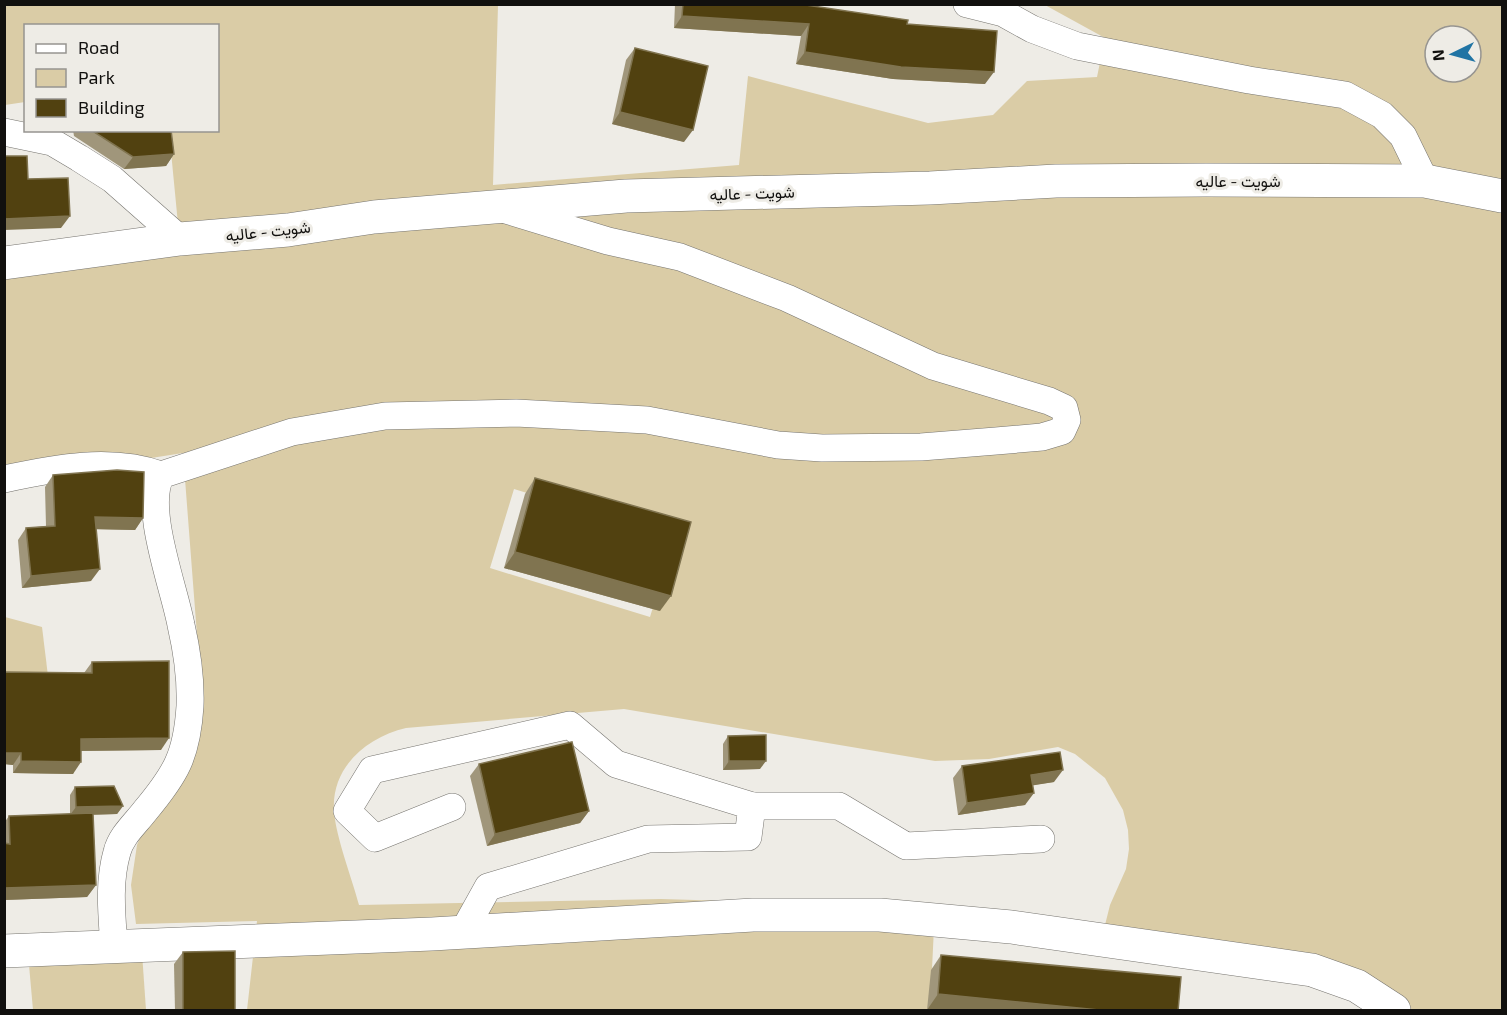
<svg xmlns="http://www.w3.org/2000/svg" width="1507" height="1015" font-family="'Exo 2',Vazirmatn,sans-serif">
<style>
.green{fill:#dacca6;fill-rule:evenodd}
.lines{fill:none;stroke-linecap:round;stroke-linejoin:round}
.minor-casing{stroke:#76746f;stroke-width:28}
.tertiary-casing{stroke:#76746f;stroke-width:34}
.secondary-casing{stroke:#76746f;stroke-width:34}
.minor{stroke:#fff;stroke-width:27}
.tertiary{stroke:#fff;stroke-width:33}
.secondary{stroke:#fff;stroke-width:33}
.wall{fill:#a0967b}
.shaded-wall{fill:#807450}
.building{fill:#514110;stroke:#807450;stroke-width:1.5}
.labels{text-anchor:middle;stroke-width:6;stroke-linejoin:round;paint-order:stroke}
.street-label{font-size:16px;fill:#11100e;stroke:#eeece6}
</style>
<rect width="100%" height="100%" fill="#eeece6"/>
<g class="green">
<path d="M5 5H498L493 185 739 165 748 76 928 123 993 115 1027 81 1097 77 1105 38 1045 5H1502V1010H1378L1354 992 1102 937 1110 905 1126 869 1129 849 1128 830 1123 810 1105 778 1075 754 1058 747 989 759 935 761 624 709 406 728C367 737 331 767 334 811 336 838 352 878 359 905L661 899 935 907 930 1010H247L257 921 136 924 131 885 137 845 201 687 183 453 5 481 4 249 178 224 169 131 218 130V26H26L25 102 5 105ZM1435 36H1471V72H1435ZM514 489 674 538 650 617 490 568Z"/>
<path d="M5 617 42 627 48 676 5 692Z"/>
<path d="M142 953 146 1010H33L29 965Z"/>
</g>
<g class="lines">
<g class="minor-casing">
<g id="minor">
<path d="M967 4 1003 13 1032 29 1077 46 1249 80 1345 95 1382 115 1403 136 1425 181"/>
<path d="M4 132 52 142 79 158 112 179 180 239"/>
<path d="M4 479C56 468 111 457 161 475"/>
<path d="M752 806H839L906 846 1041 839"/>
<path d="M452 807 375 838 347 811 372 770 570 725 616 764 752 806 748 837 648 839 488 887 463 932"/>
<path d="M114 947C112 916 108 883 117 852 121 836 135 824 145 811 176 774 187 755 190 706 191 678 187 651 181 625 174 587 143 508 161 475L292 432 385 416 516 413 647 420 778 445 822 448 921 447 996 441 1042 437 1062 431 1067 420 1064 408 1049 401 933 366 787 298 680 257 608 241 503 209"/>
</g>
</g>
<g class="tertiary-casing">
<path id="tertiary" d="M4 263 180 239 288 230 374 217 626 196 930 188 1056 181 1206 180 1425 181 1502 196"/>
</g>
<g class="secondary-casing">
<path id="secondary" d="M4 951 432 934 753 915H880L1011 927 1312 970 1357 986 1394 1010"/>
</g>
<use href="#minor" class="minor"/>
<use href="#tertiary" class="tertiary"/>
<use href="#secondary" class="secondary"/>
</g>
<g class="wall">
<path d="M675 4H799L907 24 985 84 893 79 796 64 801 36 674 28Z"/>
<path d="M635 48 684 142 612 124 626 60Z"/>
<path d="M73 130H171L174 154 166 166 124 169 74 136Z"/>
<path d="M53 475 143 518 135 530 96 529 91 581 22 588 18 540 26 528 46 526 45 487Z"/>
<path d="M535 478 660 611 504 568 525 494Z"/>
<path d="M92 662 161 750 81 751 73 774 13 773V765L4 764V672L84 673Z"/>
<path d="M728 736 760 769 723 770V744Z"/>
<path d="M479 764 589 811 580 823 487 846 470 776Z"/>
<path d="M962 766 1054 782 1033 785 1025 805 958 815 953 778Z"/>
<path d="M75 787 123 806 117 814 93 815 96 885 87 897 4 900V823L9 816 70 814V795Z"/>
<path d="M183 952 235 1011H175L174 964Z"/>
<path d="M941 955 1178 1011 927 1010 931 970Z"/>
</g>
<g class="shaded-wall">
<path d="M682 16 809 24 801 36 674 28Z"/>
<path d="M805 52 994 72 985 84 893 79 796 64Z"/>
<path d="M620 112 693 130 684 142 612 124Z"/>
<path d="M174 154 166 166 124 169 133 157Z"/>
<path d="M70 216 61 228 4 230V219Z"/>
<path d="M95 517 143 518 135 530 87 529Z"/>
<path d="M515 552 671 596 660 611 504 568Z"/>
<path d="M100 569 91 581 22 588 31 576Z"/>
<path d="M169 738 161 750 73 751 81 739Z"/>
<path d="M4 753H21L13 765 4 764Z"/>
<path d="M21 761 81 762 73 774 13 773Z"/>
<path d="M729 761H766L760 769 723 770Z"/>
<path d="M1063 770 1054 782 1023 787 1031 775Z"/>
<path d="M1034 793 1025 805 958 815 967 803Z"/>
<path d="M123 806 117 814 70 815 76 807Z"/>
<path d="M589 811 580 823 487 846 495 834Z"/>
<path d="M96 885 87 897 4 900V888Z"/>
<path d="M938 994 1109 1011 927 1010Z"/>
</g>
<g class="building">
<path d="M683 4H799L908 20 907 24 997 31 994 72 901 67 805 52 809 24 682 16Z"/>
<path d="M635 48 708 66 693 130 620 112Z"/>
<path d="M91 130H171L174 154 133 157Z"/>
<path d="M4 156H27L28 179 68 178 70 216 4 219Z"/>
<path d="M117 470 144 472 143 518 95 517 100 569 31 576 26 528 55 526 53 475Z"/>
<path d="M535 478 691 522 671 596 515 552Z"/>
<path d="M169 661V738L81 739V762L21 761V753H4V672L92 673V662Z"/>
<path d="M766 735V761H729L728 736Z"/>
<path d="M572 742 589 811 495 834 479 764Z"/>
<path d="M1060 752 1063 770 1031 775 1034 793 967 803 962 766Z"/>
<path d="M114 786 123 806 76 807 75 787Z"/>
<path d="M93 813 96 885 4 888V843L10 844 9 816Z"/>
<path d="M235 951V1011H183V952Z"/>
<path d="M941 955 1181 977 1178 1011H1109L938 994Z"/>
</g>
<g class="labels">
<g class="street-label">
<text x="1238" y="187">شويت - عاليه</text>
<text transform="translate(752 193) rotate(-2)" y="6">شويت - عاليه</text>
<text transform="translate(268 231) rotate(-6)" y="6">شويت - عاليه</text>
</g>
</g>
<rect width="1507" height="1015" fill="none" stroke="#11100e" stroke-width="12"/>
<rect x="24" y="24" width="195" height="108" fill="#eeece6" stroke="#969490" stroke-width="1.5"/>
<rect x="36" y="44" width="30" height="9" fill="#ffffff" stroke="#969490" stroke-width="1.5"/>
<text x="78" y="54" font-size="18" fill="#11100e">Road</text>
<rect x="36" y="69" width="30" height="18" fill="#dacca6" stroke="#969490" stroke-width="1.5"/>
<text x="78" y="84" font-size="18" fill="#11100e">Park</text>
<rect x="36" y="99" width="30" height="18" fill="#514110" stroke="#969490" stroke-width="1.5"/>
<text x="78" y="114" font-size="18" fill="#11100e">Building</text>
<g transform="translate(1453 54) rotate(265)"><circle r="28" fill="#eeece6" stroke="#969490" stroke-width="1.5"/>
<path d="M0-4.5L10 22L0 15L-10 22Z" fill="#2074a4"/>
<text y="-9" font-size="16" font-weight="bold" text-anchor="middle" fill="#11100e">N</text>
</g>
</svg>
